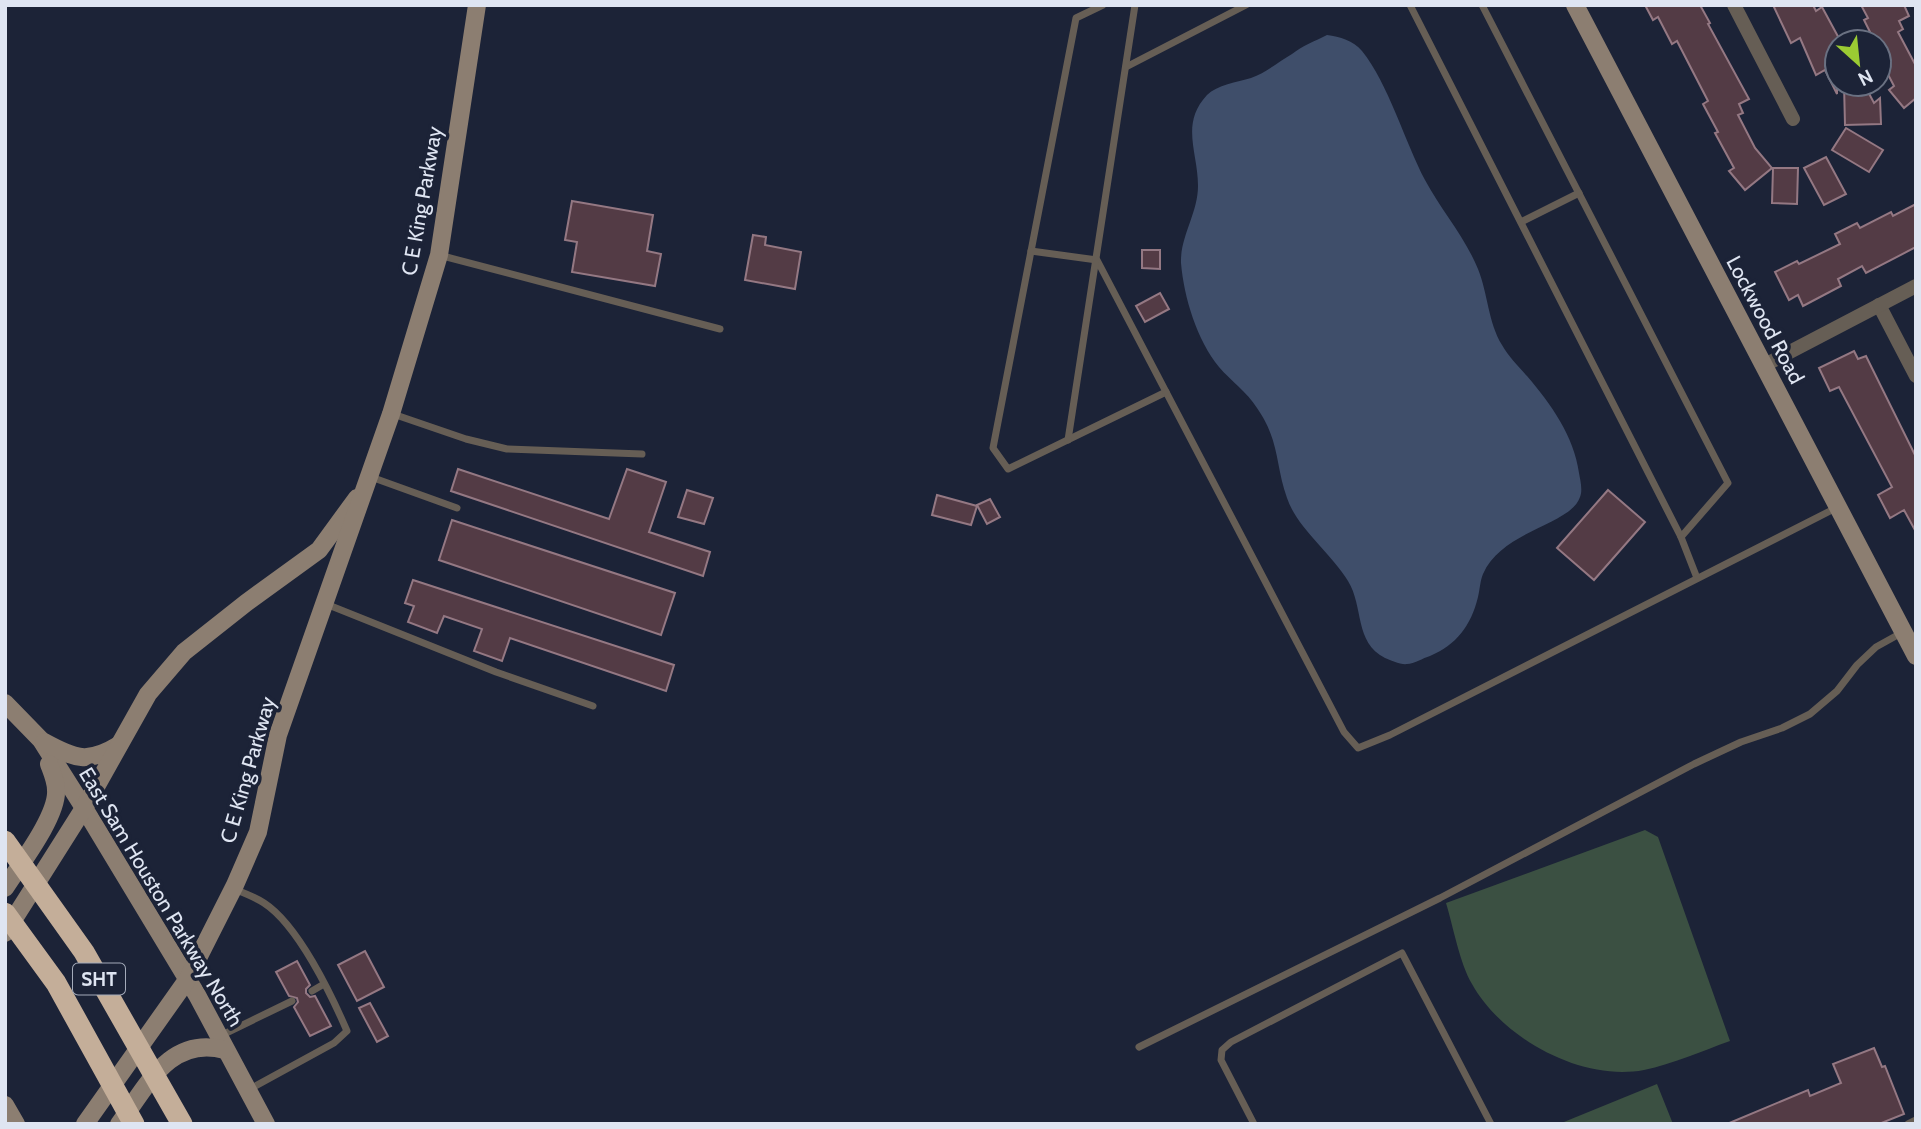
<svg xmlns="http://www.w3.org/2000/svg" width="1921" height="1129" font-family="Cabin,sans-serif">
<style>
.green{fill:#3b5042}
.water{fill:#3f4e6a}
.building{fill:#533b45;stroke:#947883;stroke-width:2}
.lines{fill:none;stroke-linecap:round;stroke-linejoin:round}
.service{stroke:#665e55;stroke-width:7}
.minor{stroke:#665e55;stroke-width:14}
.secondary{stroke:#8c7e71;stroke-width:18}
.motorway-bridge{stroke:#c4ae99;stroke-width:21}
.labels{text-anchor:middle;stroke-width:7;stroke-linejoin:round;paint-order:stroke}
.shield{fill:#1c2337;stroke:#a4abba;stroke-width:2}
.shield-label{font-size:19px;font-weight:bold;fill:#dfe5f2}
.street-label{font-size:21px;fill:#dfe5f2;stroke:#1c2337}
</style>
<rect width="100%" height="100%" fill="#1c2337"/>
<g class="green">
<path d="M1645 830 1658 837 1730 1041C1702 1051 1673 1064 1644 1070 1581 1082 1502 1038 1472 984 1460 964 1453 926 1446 903Z"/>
<path d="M1657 1084 1673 1124H1559Z"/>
</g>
<path class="water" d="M1327 35C1340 37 1353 40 1362 51 1388 83 1405 142 1425 180 1441 210 1465 237 1478 269 1488 294 1488 322 1502 345 1509 357 1518 366 1527 376 1551 404 1574 436 1579 473 1580 479 1583 490 1580 497 1571 525 1502 530 1483 574 1480 581 1480 589 1478 597 1471 626 1456 645 1430 656 1423 658 1414 664 1407 664 1401 665 1390 660 1385 658 1354 642 1364 607 1348 581 1331 553 1297 528 1287 498 1275 464 1280 441 1257 408 1247 392 1231 381 1219 367 1197 340 1184 298 1181 263 1180 237 1198 213 1198 186 1198 152 1180 124 1207 95 1217 85 1237 82 1251 78 1266 73 1278 62 1292 54 1302 46 1315 41 1327 35Z"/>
<g class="building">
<path d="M1645 5H1700L1710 23 1708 24 1749 99 1739 104 1743 113 1738 115 1755 148 1772 168 1745 190 1729 171 1734 168 1715 133 1718 132 1703 104 1708 101 1677 41 1672 44 1658 17 1653 20Z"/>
<path d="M1773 5H1813L1816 11 1822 7 1841 42H1837V94L1825 70 1816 75 1800 38 1791 43Z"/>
<path d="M1861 5H1904L1909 16 1899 21 1903 29 1898 32 1916 66V98L1904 108 1889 90 1894 86 1879 57V42H1875L1864 20 1868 18Z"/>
<path d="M1844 84H1864L1874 103 1880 98 1881 124 1845 125Z"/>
<path d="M1846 128 1883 150 1869 172 1832 150Z"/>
<path d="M1826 157 1846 194 1824 205 1804 168Z"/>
<path d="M1773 168H1798L1797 204 1772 203Z"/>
<path d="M572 201 653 215 647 251 661 254 655 286 572 272 577 242 565 240Z"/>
<path d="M1916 204V247L1866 273 1862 266 1838 279 1841 286 1803 306 1798 295 1789 300 1775 272 1797 261 1799 264 1840 244 1835 234 1857 223 1860 228 1891 212 1893 216Z"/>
<path d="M753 235 766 237 765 245 801 252 795 289 745 280Z"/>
<path d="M1142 250H1160V269L1142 268Z"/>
<path d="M1160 293 1169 309 1145 322 1136 306Z"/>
<path d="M1854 351 1858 359 1866 356 1916 457V532L1904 510 1890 518 1878 495 1892 487 1839 387 1830 391 1819 368Z"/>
<path d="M458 469 609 519 627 469 666 482 649 532 710 552 703 576 451 491Z"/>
<path d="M687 490 713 498 704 524 678 517Z"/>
<path d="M1608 490 1645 522 1594 580 1557 548Z"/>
<path d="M937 495 977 506 971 525 932 515Z"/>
<path d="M990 499 1000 517 987 524 977 505Z"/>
<path d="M452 520 675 593 661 635 439 560Z"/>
<path d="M413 580 674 665 666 691 510 638 502 661 474 651 482 629 444 616 437 633 408 622 414 606 405 603Z"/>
<path d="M365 951 384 987 357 1001 338 965Z"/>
<path d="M297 961 310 985 306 989V993L310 997 315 996 331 1026 310 1036 294 1007 298 1002 297 998 289 996 276 972Z"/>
<path d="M370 1003 388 1036 377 1042 359 1008Z"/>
<path d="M1874 1048 1882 1067 1885 1066 1904 1114 1879 1124H1727L1808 1090 1810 1096 1841 1083 1833 1064Z"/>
</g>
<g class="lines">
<g class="service">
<path d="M1103 5 1076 18 993 448 1008 469 1166 392"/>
<path d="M1410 5 1681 537"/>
<path d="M1482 5 1728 483 1681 537 1697 578"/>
<path d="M1126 67 1246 5"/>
<path d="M1521 222 1579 193"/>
<path d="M1031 251 1097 260 1344 732 1358 748 1390 735 1836 508"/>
<path d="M439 255 720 329"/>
<path d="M393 414 466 439 507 449 642 454"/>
<path d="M1068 440 1135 5"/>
<path d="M371 477 457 508"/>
<path d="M326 604 496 672 593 706"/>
<path d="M234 889C244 893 255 897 264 903 298 925 331 994 347 1031L334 1043 248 1090"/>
<path d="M312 991 324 984"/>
<path d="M220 1036 292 1001"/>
<path d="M1139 1047 1440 898 1694 764 1741 742 1782 728 1810 714 1837 691 1857 665 1876 647 1903 632"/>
<path d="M1254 1124 1221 1060 1222 1050 1231 1042 1402 953 1491 1124"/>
<path d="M1908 1124 1916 1120"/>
</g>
<g class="minor">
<path d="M1734 5 1793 119"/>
<path d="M1879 305 1916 376"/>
<path d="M1763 366 1916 286"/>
</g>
<g class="secondary">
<path d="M1575 5 1916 656"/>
<path d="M5 703 41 740 84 808 197 995 266 1124"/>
<path d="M44 742C75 759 88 764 119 745"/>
<path d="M5 888C19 866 58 816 56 790 56 781 52 772 49 764"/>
<path d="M5 933 84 808 148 694 184 652 246 603 319 550 357 498"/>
<path d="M5 1105 16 1124"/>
<path d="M85 1124 187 980 235 885 258 832 278 735 391 414 439 255 477 5"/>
<path d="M119 1124C147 1086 170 1035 225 1050"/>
</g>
<g class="motorway-bridge">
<path d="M5 841 84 952 182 1124"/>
<path d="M5 913 56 983 134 1124"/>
</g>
</g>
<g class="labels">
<rect class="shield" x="73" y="963.5" width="52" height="31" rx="5"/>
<g class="shield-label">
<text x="99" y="986">SHT</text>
</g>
<g class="street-label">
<text transform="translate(422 201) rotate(-80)" y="7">C E King Parkway</text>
<text transform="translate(1765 320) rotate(62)" y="7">Lockwood Road</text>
<text transform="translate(248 770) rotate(-74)" y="7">C E King Parkway</text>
<text transform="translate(161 897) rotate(59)" y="7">East Sam Houston Parkway North</text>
</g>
</g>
<rect width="1921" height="1129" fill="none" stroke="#dfe5f2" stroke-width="14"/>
<g transform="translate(1858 63) rotate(153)"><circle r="33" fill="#1c2337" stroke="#6a7182" stroke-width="2"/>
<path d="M0-5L12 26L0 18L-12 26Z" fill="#9bcb33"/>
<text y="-10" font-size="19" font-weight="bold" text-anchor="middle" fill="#dfe5f2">N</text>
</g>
</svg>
